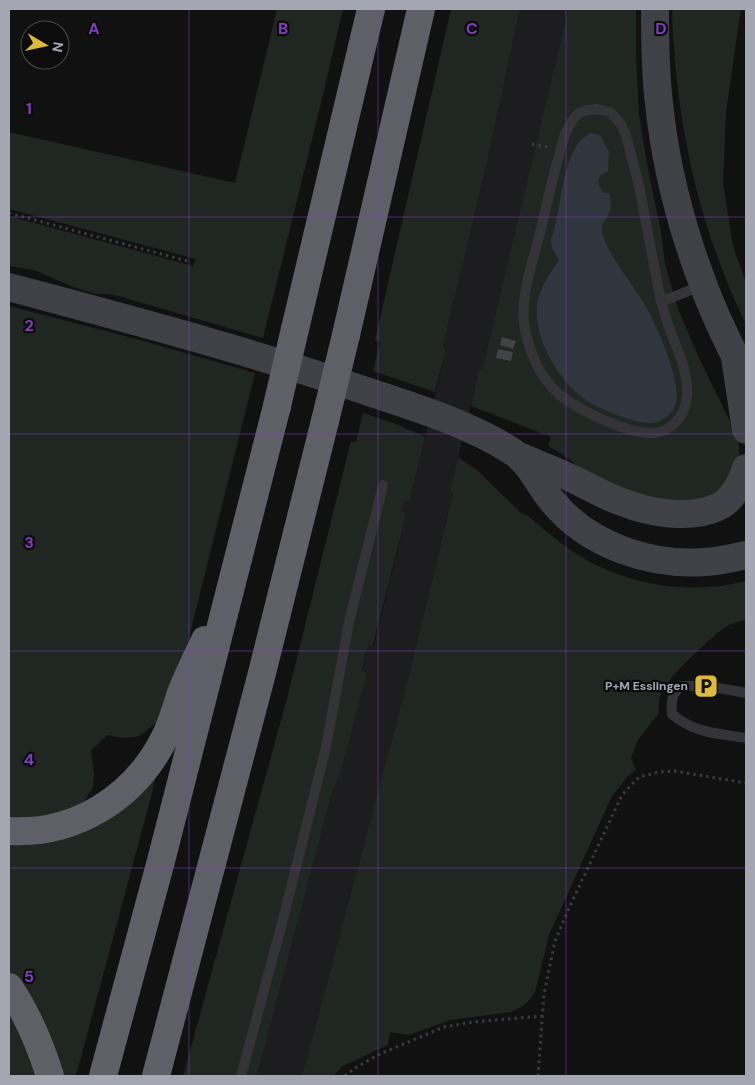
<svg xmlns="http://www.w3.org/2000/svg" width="755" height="1085" font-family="'DM Sans',sans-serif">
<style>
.built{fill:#1d1d1f}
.green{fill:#202621}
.water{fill:#30363d}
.building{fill:#434347}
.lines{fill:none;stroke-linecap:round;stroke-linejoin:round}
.path{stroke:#3a3b3f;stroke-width:3;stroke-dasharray:2.5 4;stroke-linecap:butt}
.service{stroke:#343438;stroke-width:10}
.secondary{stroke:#404146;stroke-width:28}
.motorway{stroke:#5f6067;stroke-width:28}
.motorway-bridge{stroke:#5f6067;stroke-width:28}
.grid{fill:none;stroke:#813ebd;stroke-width:1;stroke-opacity:0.55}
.labels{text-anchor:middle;stroke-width:4.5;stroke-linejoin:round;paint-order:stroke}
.poi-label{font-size:12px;font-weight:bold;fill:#a4a6b1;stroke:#0c0c0d;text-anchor:end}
.grid-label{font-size:16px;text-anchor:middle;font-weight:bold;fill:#813ebd;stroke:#0c0c0d;stroke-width:4.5;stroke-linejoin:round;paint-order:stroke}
</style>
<rect width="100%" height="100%" fill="#111112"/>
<path class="built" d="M520 9H568L482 370H479L450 491 453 492 409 675 302 1076H257L333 789 340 774 368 646 374 645 406 516 402 512 404 502 410 501 446 350 443 346 487 163Z"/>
<g class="green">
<path d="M277 9H343L320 107 263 338 122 297 108 294H96L73 287 34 270 9 266V216L193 266 196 259 9 209V132L235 183Z"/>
<path d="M451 9H520L487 163 443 346 446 350 435 392 373 371 380 342 375 340Z"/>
<path d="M568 9H636V53L639 115 647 164 661 232 665 264 678 309 698 356 739 440V458L726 485 706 500 659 503 594 478 559 452 548 446 551 437 471 406 479 369 482 370Z"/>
<path d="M672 9H741L726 112 723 183 733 246 746 283V324C698 227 675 117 672 9Z"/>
<path d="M9 306 140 340 255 373 185 654 161 719 143 733 136 737 122 738 108 735 91 750 94 774 93 787 82 805 76 809 9 822Z"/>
<path d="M363 413 396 424 425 437 410 501 404 502 402 512 406 515 373 645 368 646 362 670 367 674 340 774 333 789 257 1076H183L286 702 351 441 356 442Z"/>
<path d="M458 457 477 470 520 512 528 516C545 530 563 546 583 558 631 586 692 595 746 581V620C741 621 736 622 731 624 717 630 669 677 662 691 659 698 658 705 659 713L638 740 631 758 636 770 628 776 612 796 549 935 535 992 532 997 523 1006 511 1012 450 1020 409 1035 390 1032 388 1045 343 1066 333 1076H302L409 675 453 493 450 491Z"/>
<path d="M151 777 155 779 152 793 76 1076H59L9 974V839Z"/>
<path d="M9 1003 40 1076H9Z"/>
</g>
<path class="water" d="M591 133 600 135 609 152 608 171 601 175 598 180 600 188 604 193H609C610 198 612 206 610 211 606 221 599 223 603 235 611 260 631 281 644 303 657 326 678 373 677 399 676 407 671 414 665 418 653 427 639 422 625 418 615 414 604 410 594 405 565 390 538 348 537 315 536 293 547 278 559 260L552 248 551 240C562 213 561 145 591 133Z"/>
<g class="building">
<path d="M502 337 516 341 513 349 500 345Z"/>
<path d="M498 349 513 352 511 361 496 358Z"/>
</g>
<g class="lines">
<g class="path">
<path d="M532 144 548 147"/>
<path d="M9 213 191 262"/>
<path d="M345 1076 355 1068 380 1054 444 1027 473 1022 542 1016"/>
<path d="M538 1076 544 994 555 941 569 908 622 795 639 777 659 772 674 771 746 783"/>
</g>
<g class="service">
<path d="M661 302C664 310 666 319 669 327 677 350 689 372 687 396 686 414 673 431 655 433 627 435 567 406 550 385 536 369 527 344 524 323 521 293 533 261 540 233 548 200 555 167 565 134L573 119 579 113 588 110 597 109 610 112 621 124 626 136 638 181 661 302 703 285"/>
<path d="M746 693 708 686H682C671 693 671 702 672 714 693 733 720 734 746 738"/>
<path d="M241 1076 285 912 326 747 349 622 383 485"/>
</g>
<g class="secondary">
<path d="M655 9C655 40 655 72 659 103 668 194 701 297 746 376"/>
<path d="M9 287C128 319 247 350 363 390 414 407 468 423 513 452 532 465 539 486 553 502 589 546 651 566 706 562 720 561 733 558 746 555"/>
<path d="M735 358 746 430"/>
<path d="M521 457C540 465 559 472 577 481 592 488 606 497 622 502 649 513 690 520 718 507 732 501 742 482 746 468"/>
</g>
<g class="motorway">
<path d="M295 329 371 9"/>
<path d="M346 335 421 9"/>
<path d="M9 831C75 835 134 798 164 739 172 724 176 708 181 693 188 675 197 657 205 640"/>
<path d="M9 987C28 1015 40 1044 50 1076"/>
<path d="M103 1076 161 861 277 406"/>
<path d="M156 1076 262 673 325 421"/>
</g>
<g class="motorway-bridge">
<path d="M277 406 295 329"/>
<path d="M325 421 346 335"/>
</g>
</g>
<path class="grid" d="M189 9V1076M378 9V1076M566 9V1076M9 217H746M9 434H746M9 651H746M9 868H746"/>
<defs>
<g id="parking-square" transform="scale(1.25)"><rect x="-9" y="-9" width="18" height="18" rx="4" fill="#dcba3f" stroke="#0c0c0d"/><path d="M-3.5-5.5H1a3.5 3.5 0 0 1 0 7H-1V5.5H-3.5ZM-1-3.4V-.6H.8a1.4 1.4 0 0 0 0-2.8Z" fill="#111"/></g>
</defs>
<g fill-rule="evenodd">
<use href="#parking-square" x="706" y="686"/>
</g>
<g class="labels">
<g class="poi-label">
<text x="688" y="690">P+M Esslingen</text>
</g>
</g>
<g class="grid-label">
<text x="94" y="34">A</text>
<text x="283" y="34">B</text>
<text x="472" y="34">C</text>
<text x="661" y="34">D</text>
<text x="29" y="114">1</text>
<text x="29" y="331">2</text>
<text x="29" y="548">3</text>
<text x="29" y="765">4</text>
<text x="29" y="982">5</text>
</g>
<rect width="755" height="1085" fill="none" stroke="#a4a6b1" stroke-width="20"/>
<g transform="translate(45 45) rotate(99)"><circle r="24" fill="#0c0c0d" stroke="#494a4f"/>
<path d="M0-4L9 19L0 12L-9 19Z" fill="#dcba3f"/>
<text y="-8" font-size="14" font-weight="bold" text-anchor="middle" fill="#a4a6b1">N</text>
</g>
</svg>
